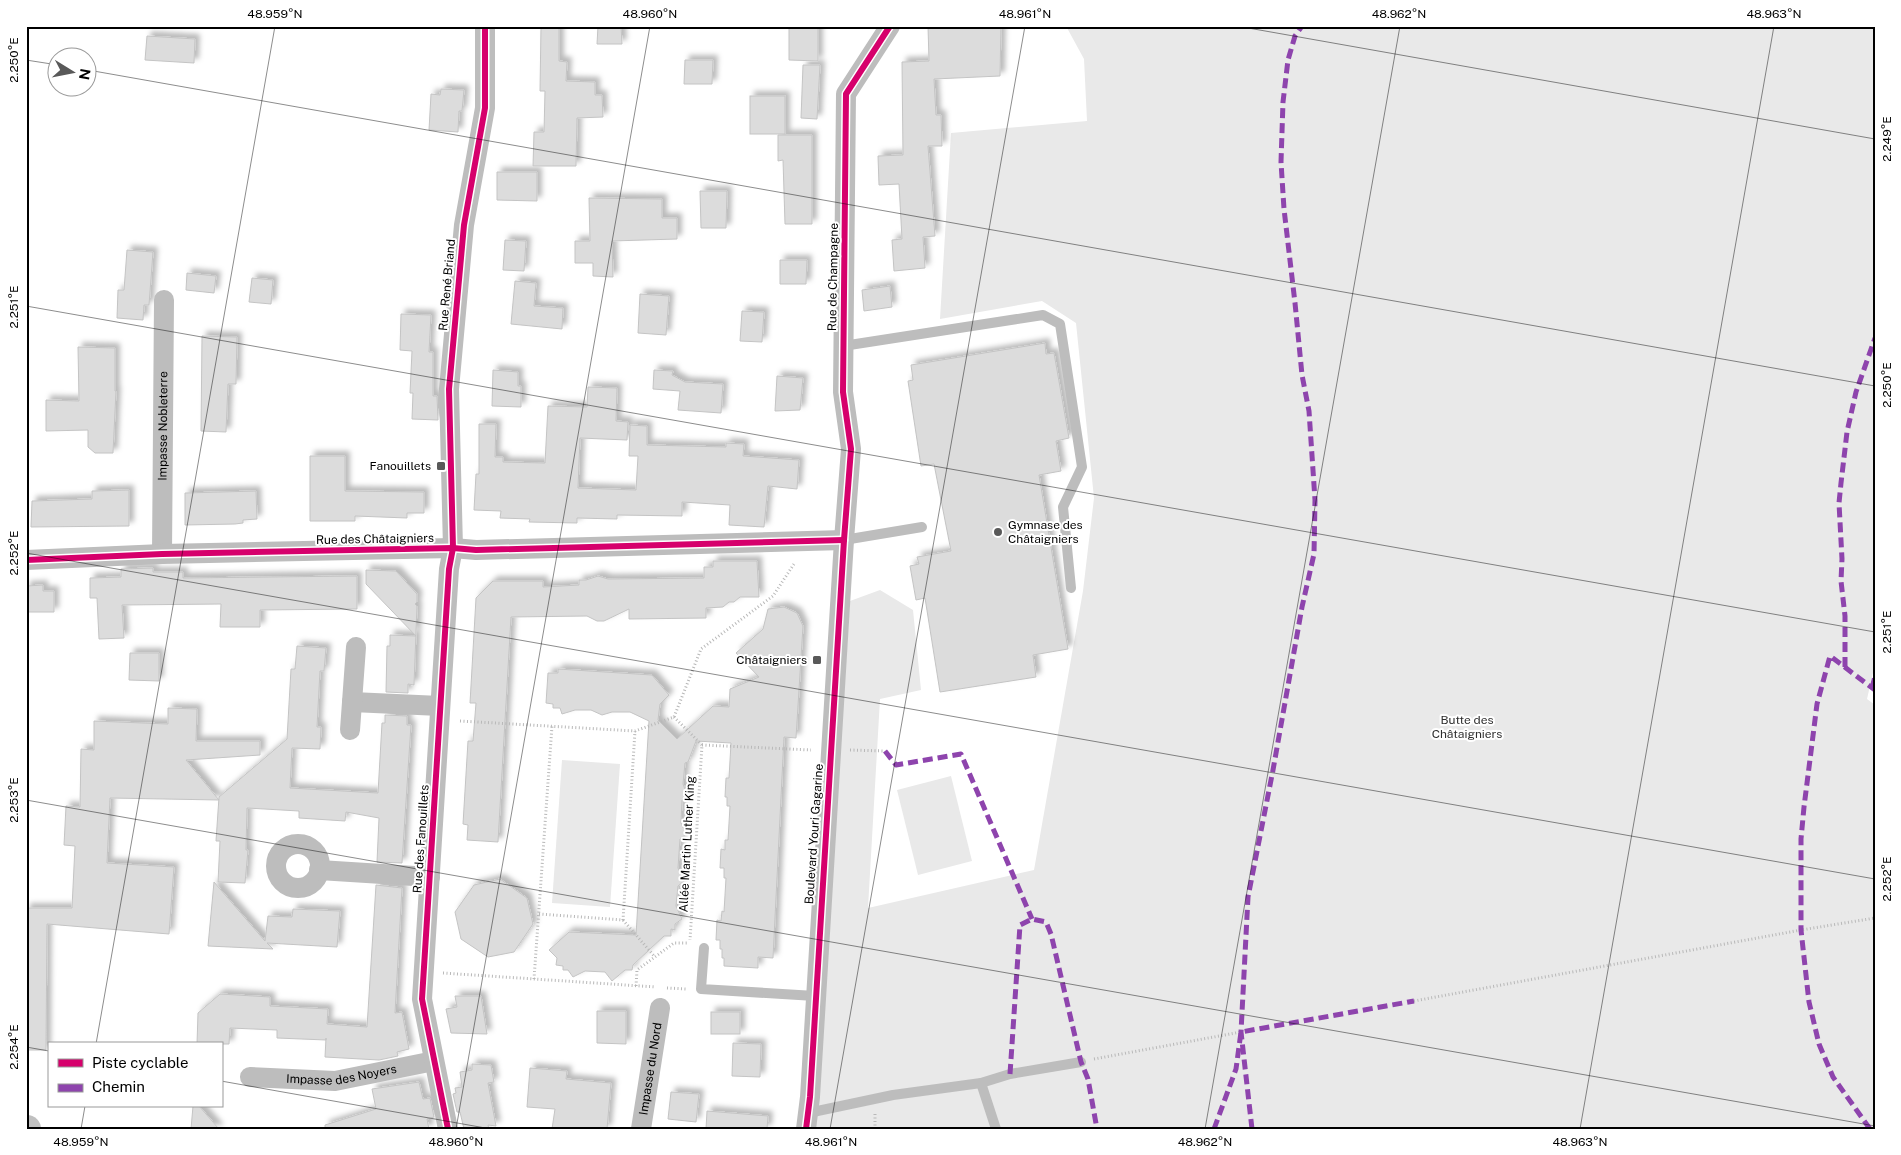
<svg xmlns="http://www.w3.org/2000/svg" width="1901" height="1155" font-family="'Public Sans',sans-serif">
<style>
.green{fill:#e9e9e9}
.building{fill:#dcdcdc;stroke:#c4c4c4;filter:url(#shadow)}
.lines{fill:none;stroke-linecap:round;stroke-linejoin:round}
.path{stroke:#b8b8b8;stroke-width:3;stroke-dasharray:1 2.5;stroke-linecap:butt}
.lane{stroke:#bdbdbd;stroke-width:10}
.street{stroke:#bdbdbd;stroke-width:20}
.secondary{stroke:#c0c0c0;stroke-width:28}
.quiet{stroke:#8e44ad;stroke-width:5;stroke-dasharray:10 5;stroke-linecap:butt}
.cycleway-casing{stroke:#fff;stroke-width:9}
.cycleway{stroke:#d6006c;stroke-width:6}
.ticks{fill:none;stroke:#000;stroke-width:1;stroke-opacity:0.45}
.poi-dot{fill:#595959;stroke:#fff;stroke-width:2}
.labels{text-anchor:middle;stroke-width:4;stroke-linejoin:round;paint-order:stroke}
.street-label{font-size:12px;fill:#000;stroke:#fff}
.poi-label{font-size:12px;fill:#000;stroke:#fff;text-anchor:end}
.park-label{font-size:12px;fill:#2e2e2e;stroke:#fff}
.neatline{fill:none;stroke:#000;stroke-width:2}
.ticks-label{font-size:12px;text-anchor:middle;fill:#000}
</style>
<defs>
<filter id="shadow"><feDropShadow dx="4.5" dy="-4.5" stdDeviation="2.5" flood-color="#0004"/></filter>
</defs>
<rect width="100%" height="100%" fill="#fff"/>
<g class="green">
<path d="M1066 26H1875V664L1867 699 1875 705V1129H815L850 601 880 590 913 610 921 690 880 699 868 908 1034 870 1083 591 1094 498 1076 323 1042 301 940 319 951 133 1087 121 1084 59Z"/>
<path d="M562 760 620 764 610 907 552 903Z"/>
<path d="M951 776 972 861 918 875 897 790Z"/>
</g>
<g class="building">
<path d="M541 26H559V61L567 62 566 81 595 82V95H602L603 117 577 118 576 166H533L534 132H544L545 91H540Z"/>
<path d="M598 26H621L622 44H597Z"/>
<path d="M789 26H818V61L789 60Z"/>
<path d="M928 26H1001L1000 76 934 79 936 115H941L942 146H928L935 236 923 237 925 268 894 271 892 240 902 239 899 184 879 185 878 156 903 155 902 62 929 61Z"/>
<path d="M147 36 195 39 194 63 145 60Z"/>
<path d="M685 60H713L712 84H684Z"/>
<path d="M803 65H820L817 119 801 118Z"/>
<path d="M441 89 464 90 462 111H459L458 132 429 130 431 94 440 95Z"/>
<rect x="750" y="96" width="35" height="38"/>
<path d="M778 135H812V224H785L783 160 778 161Z"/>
<path d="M497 172H537V201L497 200Z"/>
<path d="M700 191H727L726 228H701Z"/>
<path d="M589 198 662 199V218H677V239L612 241 613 277 593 276V263H575V241H590Z"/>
<path d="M505 240 526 241 524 271 503 270Z"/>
<path d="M127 250 153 252 149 305H144L143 320 117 318 118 290H124Z"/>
<path d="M780 260H807L806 284H780Z"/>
<path d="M187 273 216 276 214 293 186 290Z"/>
<path d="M252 278 273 280 271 304 249 302Z"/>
<path d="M515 281 536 283 534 306 563 308 562 329 511 324Z"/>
<path d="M890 286 892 307 864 311 862 290Z"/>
<path d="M640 294 669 296 666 335 638 333Z"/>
<path d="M742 311 764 312 762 342 740 341Z"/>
<path d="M401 314 431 315 429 352H433V396H437L438 420 412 419 413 393H410L412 351 400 350Z"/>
<path d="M202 336 237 337 236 384H228L226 432 201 431Z"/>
<path d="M1045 343 1046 354 1054 353 1069 438 1056 441 1061 471 1039 475 1068 649 1033 655 1036 677 940 692 925 598 916 600 910 566 919 564 917 557 951 551 934 464 921 466 908 381 913 380 911 365Z"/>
<path d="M78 347 115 348V391H116L113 453H95L88 447V430L46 431V400L79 401Z"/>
<path d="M493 370 518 372V386H521V407L492 406Z"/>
<path d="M654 370 673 371 672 375 685 382 723 384 721 413 678 410 680 391 653 389Z"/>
<path d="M777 376 803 378 800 410 775 411Z"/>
<path d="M588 387 617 388 616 421 628 422 627 440 580 438 578 488 636 490 638 456H629L630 425 647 426V445L726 447V443L744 444 743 456 799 460 797 489 768 486 764 527 729 525 730 505 682 502V516L617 515V519L577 518V523L529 522 530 519 500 518 501 511 474 510 476 474H479V424H496L495 457H503V462L545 463 548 406 587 407Z"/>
<path d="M310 456H345V491L424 492V513H407V518L355 516V521H310Z"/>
<path d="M129 490V526L31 527 32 501 92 499V491Z"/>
<path d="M256 491 257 519 243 520V523L235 524 185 525V493Z"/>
<path d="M713 561H757L759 597H740L734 602H729L723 607 706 608V618L629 619V609L604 621H597L587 616 511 617 498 842 467 840 468 825 463 824 468 741H473L476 703H470L476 598 493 581H543V587L579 585V580H586L598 576 608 579 704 578V567H713Z"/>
<path d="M153 568V572H183V578L357 576V609L260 610V627H220L221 604 122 605 124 638 99 639 97 598H90V578L121 577V569Z"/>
<path d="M366 570 396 571 417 594V602L415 604 417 606 414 685 408 684V693L386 692 387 646H390V635L416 636 366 584Z"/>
<path d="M43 585V591H54V612H26V586Z"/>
<path d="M784 607 797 613 803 626 796 738 784 737 773 958 758 957V968L724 966V958H722V949H720V940H716L717 920 721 921 722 911 724 912 726 878H724V868H720L721 849 725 850V840H728L730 806H727V797H725L726 778H729L731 743 696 741 688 762 685 763 683 784 688 797 682 800 681 823 686 834 680 839 678 868 684 881 678 886 676 906 682 919 675 924V930L671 929V936H664L633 965 632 970H625L612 981 605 972 585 971 573 977 568 970H563V966L556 965 557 958 549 950 569 932 636 935 649 721 630 712H612L602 715 591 710H575L562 714 560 708H553V704L546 703 548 673H558V669L652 675 669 695 660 704 658 720 677 739 713 706 729 707 730 689 759 677 736 653 763 629 768 609Z"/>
<path d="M297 646 326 648 324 671H320L317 727H321L320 749 292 748 290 788 378 793 382 723H385V715L407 716V725H411L402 863 377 862 379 818 346 812 345 821 299 818V811L247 808 246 850H248L245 883 218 882 220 841H216L219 797 287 739 291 669H295Z"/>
<path d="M130 653H159V681L129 680Z"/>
<path d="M168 708 197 709 196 741H260V755L186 760 219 800 110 798 107 863 174 867 169 934 47 924 46 1050H26V908H72L75 846 64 845 66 806 80 807 81 749 94 750V721L168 724Z"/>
<path d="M500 879 527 898 533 924 514 952 488 957 461 939 455 912 474 885Z"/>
<path d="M214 882 265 941 268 916 292 917 293 909 340 911 337 947 267 943 273 949 208 946Z"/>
<path d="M376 885 402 888 395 1013 402 1012 409 1049 397 1052 398 1056 379 1060 325 1057 326 1038V1040L277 1038V1030L230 1028 229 1044H197L198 1013 220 994 270 997V1006L328 1009 327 1024 367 1027Z"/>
<path d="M455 996H481L487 1034 451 1033 446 1009 457 1007Z"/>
<path d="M597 1011H626V1044L597 1043Z"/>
<rect x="711" y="1012" width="29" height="22"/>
<path d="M733 1043 761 1044 760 1077 732 1076Z"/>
<path d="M472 1064 491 1065 494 1082 488 1083 496 1126 488 1125 489 1129H464L460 1112H457L453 1094 456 1093 455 1088 462 1087 460 1072 472 1070Z"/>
<path d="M530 1068 567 1071 566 1079 611 1083 607 1129H552L555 1109 527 1107Z"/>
<path d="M419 1082 423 1099 430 1098 434 1117 427 1119 429 1129H325V1125L376 1109 372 1089Z"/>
<path d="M671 1092 699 1094 696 1122 668 1119Z"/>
<path d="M193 1106H199L219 1129H191Z"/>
<path d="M707 1111 768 1116 767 1129H706Z"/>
</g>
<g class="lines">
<g class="path">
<path d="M674 717 702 745 690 940"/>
<path d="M460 721 635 731 674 717 701 649 773 596 794 564"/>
<path d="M702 745 811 750"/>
<path d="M850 750 885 751"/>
<path d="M539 914 623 920 635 731"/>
<path d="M623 920 655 957"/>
<path d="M443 973 656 987"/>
<path d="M534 979 552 726"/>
<path d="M636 986 637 970 674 943H689"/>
<path d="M667 988 686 989"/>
<path d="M1414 1001 1801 930 1875 918"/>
<path d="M1094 1059 1241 1032"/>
<path d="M875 1129V1114"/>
</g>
<g class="lane">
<path d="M843 346 1043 315 1060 324 1082 467 1063 507 1071 588"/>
<path d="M844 540 922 527"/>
<path d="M704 948 701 989 815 996"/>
<path d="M981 1083 996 1129"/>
<path d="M808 1113 893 1095 981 1083 1010 1074 1081 1062"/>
</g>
<g class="street">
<path id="s1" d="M162 554 164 300"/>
<path d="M26 560 162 554 453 548 476 550 844 540"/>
<path d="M352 702 440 706"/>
<path d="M350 730 356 647"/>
<circle cx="298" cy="866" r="22"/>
<path d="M319 870 430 877"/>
<path id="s2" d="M250 1077 335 1081 434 1061"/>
<path d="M448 1129 422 999 449 569 453 548 449 389 464 225 485 108V26"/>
<path id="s3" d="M641 1129 660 1008"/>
<path d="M806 1129 810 1097 844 540 851 449 843 392 846 94 890 26"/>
</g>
<path class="secondary" d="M26 1129H27"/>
<g class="quiet">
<path d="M1845 667V616L1841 581 1842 559 1839 503 1841 483 1847 432 1856 392 1875 338"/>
<path d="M1872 688 1875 676"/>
<path d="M885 751 896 765 961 754 1032 919"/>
<path d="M1010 1074 1020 925 1032 919 1046 922 1051 934 1081 1062 1088 1079 1097 1129"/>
<path d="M1214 1129 1236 1069 1241 1032 1414 1001"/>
<path d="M1252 1129 1241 1032 1248 897 1273 770 1302 607 1314 554 1315 500 1309 411 1302 375 1295 303 1284 209 1281 162 1283 102 1288 60 1295 36 1302 26"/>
<path d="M1870 1129 1833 1077 1819 1044 1809 1002 1801 930V839L1804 807 1817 704 1830 656 1875 690"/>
</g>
<g class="cycleway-casing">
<g id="cycleway">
<path d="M26 560 162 554 453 548 476 550 844 540"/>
<path d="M448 1129 422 999 449 569 453 548 449 389 464 225 485 108V26"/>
<path d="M806 1129 810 1097 844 540 851 449 843 392 846 94 890 26"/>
</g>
</g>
<use href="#cycleway" class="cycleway"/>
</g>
<path class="ticks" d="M1237 26 1875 139M26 60 58 65M88 70 1875 386M26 306 1875 632M26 553 1875 879M26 800 1875 1126M96 1044 275 26M26 1047 49 1051M221 1081 491 1129M81 1129 85 1106M456 1129 650 26M830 1129 1025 26M1205 1129 1400 26M1580 1129 1774 26"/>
<g class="poi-dot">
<rect x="436" y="461" width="10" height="10" rx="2.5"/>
<circle cx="998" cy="532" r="5"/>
<rect x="812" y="655" width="10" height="10" rx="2.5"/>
</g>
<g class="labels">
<g class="street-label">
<text transform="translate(833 277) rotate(-89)" y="4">Rue de Champagne</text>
<text transform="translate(447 285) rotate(-85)" y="4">Rue René Briand</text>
<text dy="4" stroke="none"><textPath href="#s1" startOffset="128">Impasse Nobleterre</textPath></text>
<text transform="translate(375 539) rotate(-1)" y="4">Rue des Châtaigniers</text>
<text transform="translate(814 834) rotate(-86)" y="4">Boulevard Youri Gagarine</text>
<text transform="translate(421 839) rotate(-86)" y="4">Rue des Fanouillets</text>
<text transform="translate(687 844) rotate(-87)" y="4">Allée Martin Luther King</text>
<text dy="4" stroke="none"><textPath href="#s3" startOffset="61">Impasse du Nord</textPath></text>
<text dy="4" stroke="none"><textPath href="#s2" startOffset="92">Impasse des Noyers</textPath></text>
</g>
<g class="poi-label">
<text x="431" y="470">Fanouillets</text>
<text x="1008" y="529" text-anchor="start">Gymnase des<tspan x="1008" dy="14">Châtaigniers</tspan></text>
<text x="807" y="664">Châtaigniers</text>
</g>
<g class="park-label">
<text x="1467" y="724">Butte des<tspan x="1467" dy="14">Châtaigniers</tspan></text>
</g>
</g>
<rect width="1901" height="1155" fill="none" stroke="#ffffff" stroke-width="55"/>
<rect x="48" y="1042" width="175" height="65" fill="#ffffff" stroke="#999999"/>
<rect x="58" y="1059" width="25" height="8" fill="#d6006c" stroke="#999999"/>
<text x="92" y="1068" font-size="15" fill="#000000">Piste cyclable</text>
<rect x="58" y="1084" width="25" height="8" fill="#8e44ad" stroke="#999999"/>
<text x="92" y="1092" font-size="15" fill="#000000">Chemin</text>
<g transform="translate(72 72) rotate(100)"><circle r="24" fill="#ffffff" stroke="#999999"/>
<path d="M0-4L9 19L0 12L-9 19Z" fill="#595959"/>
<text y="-8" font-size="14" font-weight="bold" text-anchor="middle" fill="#000000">N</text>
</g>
<rect x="28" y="28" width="1846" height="1100" class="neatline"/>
<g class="ticks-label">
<text x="275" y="18">48.959°N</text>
<text x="650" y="18">48.960°N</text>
<text x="1025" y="18">48.961°N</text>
<text x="1399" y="18">48.962°N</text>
<text x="1774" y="18">48.963°N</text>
<text transform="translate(14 60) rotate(-90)" y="4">2.250°E</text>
<text transform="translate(1887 139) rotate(-90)" y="4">2.249°E</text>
<text transform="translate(14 307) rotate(-90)" y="4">2.251°E</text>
<text transform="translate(1887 385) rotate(-90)" y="4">2.250°E</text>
<text transform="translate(14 553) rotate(-90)" y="4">2.252°E</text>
<text transform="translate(1887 632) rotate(-90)" y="4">2.251°E</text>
<text transform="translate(14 800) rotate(-90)" y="4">2.253°E</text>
<text transform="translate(1887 879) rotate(-90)" y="4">2.252°E</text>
<text transform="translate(14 1047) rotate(-90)" y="4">2.254°E</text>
<text x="81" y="1146">48.959°N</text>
<text x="456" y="1146">48.960°N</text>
<text x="831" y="1146">48.961°N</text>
<text x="1205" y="1146">48.962°N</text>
<text x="1580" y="1146">48.963°N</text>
</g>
</svg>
